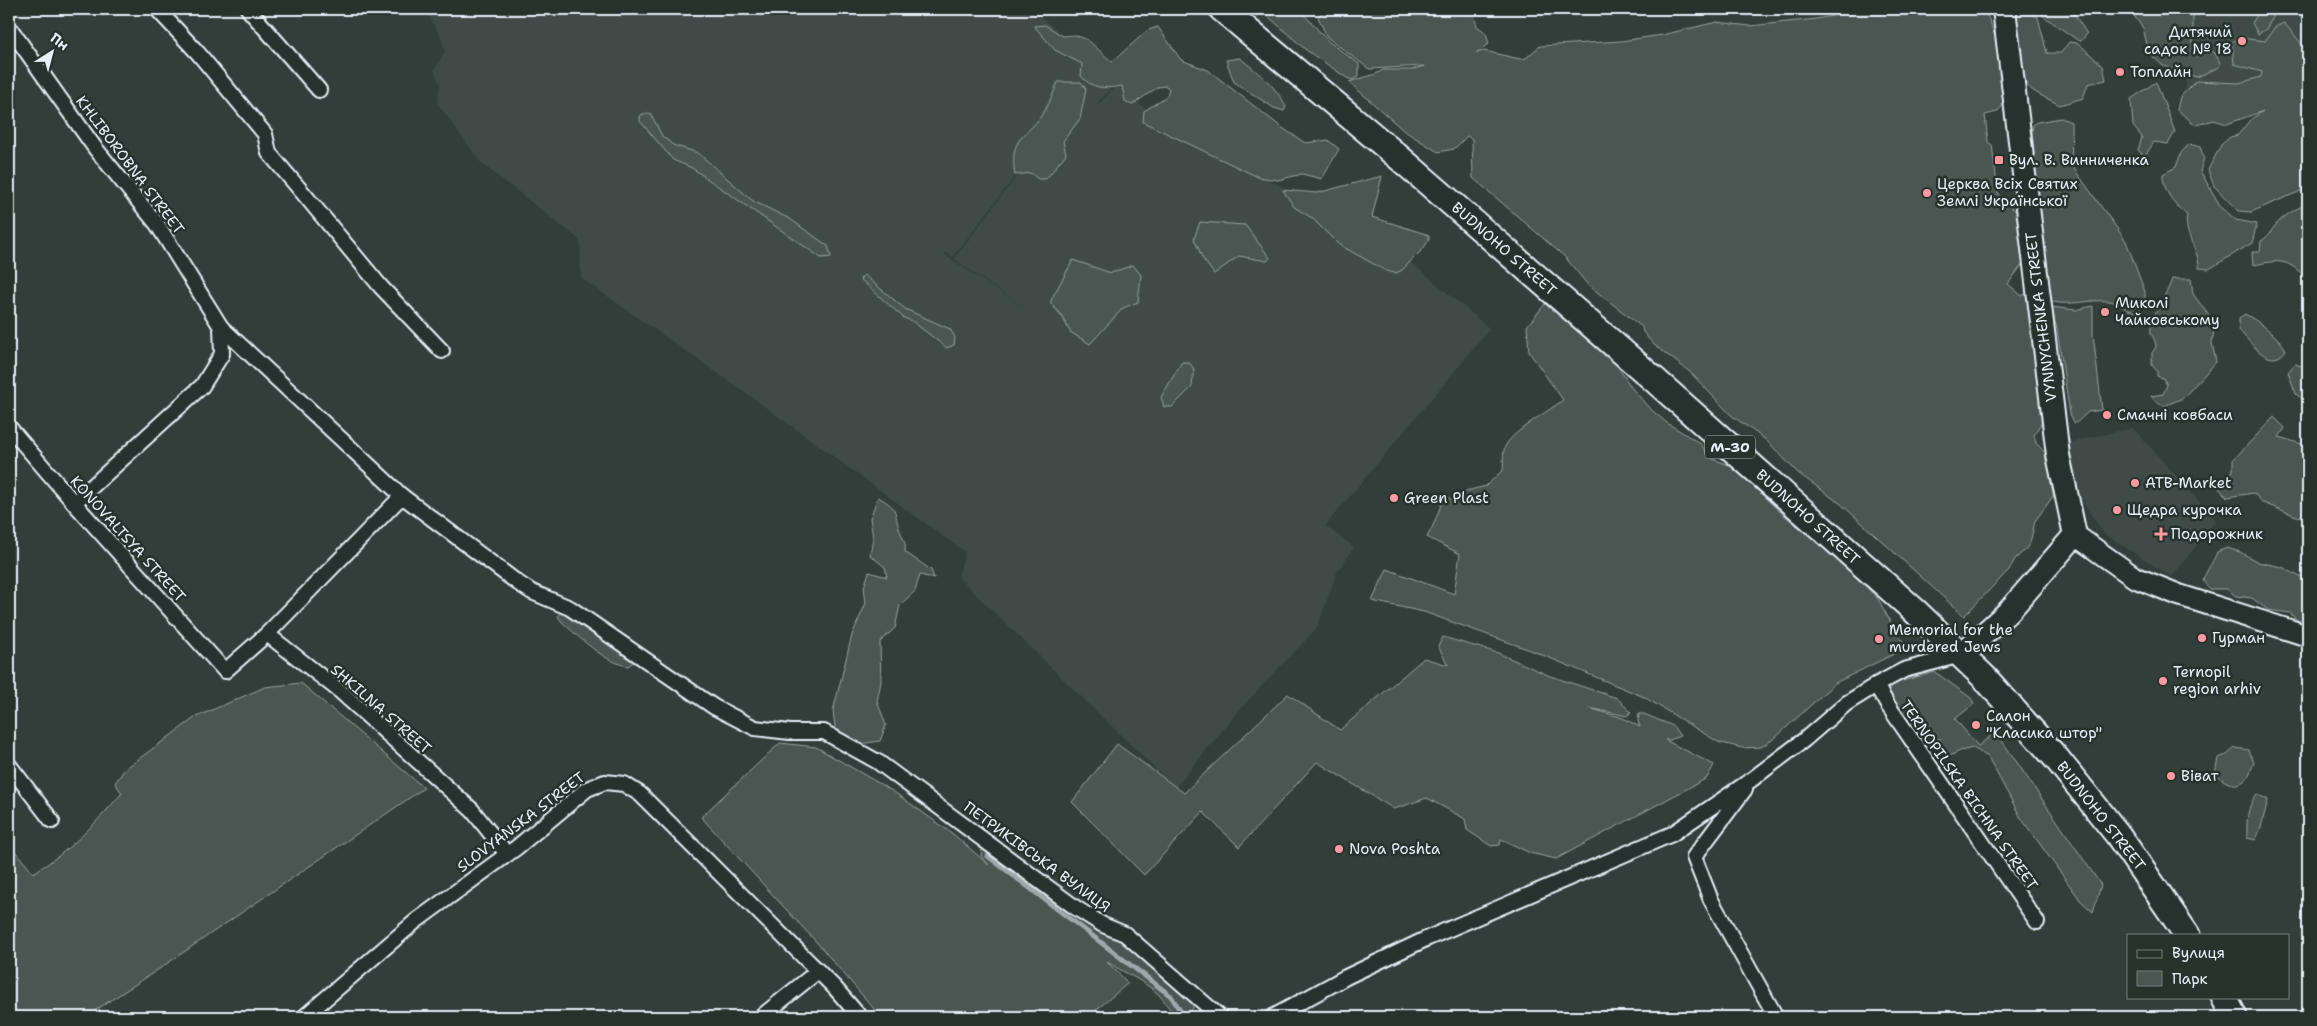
<svg xmlns="http://www.w3.org/2000/svg" width="2317" height="1026" font-family="'Shantell Sans',sans-serif">
<style>
.built{fill:#3f4b46;fill-rule:evenodd}
.green{fill:#495651;stroke:#98a4a4}
.lines{fill:none;stroke-linecap:round;stroke-linejoin:round}
.stream{stroke:#9ea9ab;stroke-width:5}
.street-casing{stroke:#e8f1f8;stroke-width:18}
.secondary-casing{stroke:#e8f1f8;stroke-width:24}
.primary-casing{stroke:#e8f1f8;stroke-width:26}
.highway-casing{stroke:#e8f1f8;stroke-width:29}
.street{stroke:#26332d;stroke-width:14}
.secondary{stroke:#26332d;stroke-width:20}
.primary{stroke:#26332d;stroke-width:22}
.highway{stroke:#26332d;stroke-width:25}
.poi-dot{fill:#ff9aa2;stroke:#26332d;stroke-width:2}
.labels{text-anchor:middle;stroke-width:5;stroke-linejoin:round;paint-order:stroke}
.shield{fill:#26332d;stroke:#aeb8bb;stroke-width:1}
.shield-label{font-size:14px;font-weight:bold;fill:#e8f1f8}
.poi-label{font-size:15px;fill:#e8f1f8;stroke:#26332d;text-anchor:start}
.street-label{font-size:15px;fill:#e8f1f8;stroke:#26332d}
</style>
<rect width="100%" height="100%" fill="#323e39"/>
<filter id="ink" filterUnits="userSpaceOnUse"><feTurbulence type="fractalNoise" baseFrequency=".02" numOctaves="2"/><feDisplacementMap in="SourceGraphic" scale="10" xChannelSelector="R" yChannelSelector="G"/><feConvolveMatrix kernelMatrix="1 2 1 2 8 2 1 2 1" color-interpolation-filters="sRGB"/></filter>
<g filter="url(#ink)">
<g class="built">
<path d="M424 9H1032L1116 82 1097 104 1098 105 1117 84 1151 114 1400 253 1490 329 1325 526 1354 547 1337 572 1317 628 1241 708 1175 788 958 577 965 552 753 398 581 278 580 240 482 164 437 103 440 84 434 70 445 51 440 35ZM1082 90 954 259 1028 311 944 254 946 253 953 257Z"/>
<path d="M2175 9H2300L2308 74 2188 102Z"/>
<path d="M2133 428 2216 520 2172 577 2103 533 2077 493 2065 443Z"/>
</g>
<g class="green">
<path d="M1260 9H1299L1329 42 1359 64V76L1352 80 1347 78 1306 50Z"/>
<path d="M1325 9H1386L1381 10C1412 13 1442 9 1472 9L1477 26 1486 33 1489 44 1476 53 1484 51 1520 59 1526 58 1540 46 1621 41 1662 35 1717 22 1750 26 1816 19 1868 9H1944L1950 12 1983 9C2000 33 2001 76 2003 105L1997 112 1985 115 1988 142 1992 145 1998 192 2001 200 2019 213 2024 262 2008 284 2022 296 2025 294 2033 298 2048 411 2034 435 2036 443 2051 459 2059 488 2035 521 2030 543 2025 550 2015 559 2009 570 1964 616 1841 504 1798 473 1766 440 1731 415 1690 372 1653 344 1643 332 1642 327 1587 284 1565 257 1473 178 1472 139 1467 136 1454 149 1438 152 1403 130 1349 82 1376 74 1383 70H1411L1424 66 1369 69 1327 37 1318 17Z"/>
<path d="M2022 9 2038 17 2047 53H2061L2069 42 2078 43 2103 66 2106 80 2088 84 2083 98 2060 105C2051 100 2040 96 2032 90 2017 80 2014 34 2014 18Z"/>
<path d="M2038 9H2071L2087 34 2081 41 2076 39 2043 16Z"/>
<path d="M2129 9H2193V43L2215 53 2220 63 2219 67 2197 77 2179 73 2162 65 2152 56 2148 49 2143 28Z"/>
<path d="M2261 9H2278L2266 29 2258 34 2252 23Z"/>
<path d="M2284 23 2308 51V93L2301 101 2308 100V188L2251 212 2238 211 2214 186 2208 170 2221 145 2230 137 2238 135 2250 120 2263 111 2227 124 2214 120 2196 125 2177 110 2180 97 2196 81 2239 83 2261 77 2262 72 2234 64 2232 42 2240 38 2265 41 2275 27Z"/>
<path d="M1045 25 1063 36 1075 35 1088 40 1112 62 1148 30 1158 27 1181 60 1208 70 1281 127 1305 143 1328 140 1339 149 1322 179 1302 174 1278 180 1258 177 1143 122 1144 111 1167 96 1169 89 1166 86 1158 87 1132 105 1125 101 1122 86C1106 89 1092 89 1081 76L1082 64 1055 50 1034 26Z"/>
<path d="M1240 58C1258 73 1276 85 1286 107L1284 111 1274 108 1234 82 1226 60Z"/>
<path d="M1058 82H1081L1086 89 1080 119 1063 141 1066 154 1046 179H1038L1031 173 1015 175C1008 134 1028 139 1045 110 1050 102 1054 91 1058 82Z"/>
<path d="M2156 82 2175 132 2168 144 2154 142 2145 156 2138 150 2142 137 2133 126 2131 99Z"/>
<path d="M642 114H651L662 136 673 145 698 153 753 201 790 219 828 246 831 257 821 258 692 168 673 160 640 121V117Z"/>
<path d="M2061 118 2071 122 2072 166 2126 241 2145 292V301L2138 312C2127 313 2119 302 2109 301 2090 299 2072 306 2053 302L2045 289 2032 130 2033 125 2037 122Z"/>
<path d="M2189 144 2200 147 2204 158 2200 171 2221 207 2236 220 2257 224 2252 243 2209 269 2199 268C2199 248 2183 235 2187 215 2175 206 2162 189 2163 174L2176 167 2181 153Z"/>
<path d="M1382 176 1372 217 1429 235V240L1423 249 1401 271 1395 273 1386 271 1338 244 1312 218 1294 207 1283 190 1317 193Z"/>
<path d="M2307 204 2308 278C2302 275 2298 269 2292 266 2280 258 2266 263 2253 265L2252 252H2260L2261 241C2269 236 2270 232 2275 226 2283 216 2295 209 2307 204Z"/>
<path d="M1200 222 1245 225 1270 258 1267 261 1239 256 1214 274 1203 259 1194 239Z"/>
<path d="M1073 260 1111 273 1133 265 1141 275 1138 302 1123 308 1090 344 1070 332 1062 316 1051 304V300Z"/>
<path d="M864 275 905 309 950 329 955 337 954 345 947 348 912 321 904 318 860 279Z"/>
<path d="M2172 279H2191L2193 294 2215 324 2212 343 2216 362 2183 398 2164 406 2156 402 2151 396 2163 394 2167 385 2163 378 2157 376V371L2152 365V353L2156 347C2156 341 2153 338 2151 333 2148 318 2168 294 2172 279Z"/>
<path d="M1545 304 1613 359 1631 387 1648 407 1667 423 1701 444 1710 458 1740 469 1756 489 1778 510 1802 530 1829 548 1878 599 1897 634 1908 647 1835 683 1775 738 1761 747 1742 748 1718 742 1644 697 1533 651 1424 612 1372 601 1387 569 1454 594 1460 554 1427 537C1435 524 1439 509 1445 495L1452 500 1462 492 1486 486 1503 470C1504 464 1502 453 1505 447 1511 432 1549 411 1563 400L1529 352 1527 326Z"/>
<path d="M2093 306V334L2102 410 2088 412 2075 424 2070 414 2057 329 2051 307 2076 310Z"/>
<path d="M2245 314C2258 321 2279 336 2286 350 2271 372 2251 343 2239 330V318Z"/>
<path d="M1182 362H1189L1194 369 1192 387 1172 407H1164L1161 397Z"/>
<path d="M2295 364 2308 368V403L2296 394 2288 372Z"/>
<path d="M2274 417 2285 428 2279 437 2308 446V510L2299 517 2263 503 2254 493 2227 497 2214 483 2233 471V460Z"/>
<path d="M878 497C902 510 892 513 901 533 904 541 906 543 905 552L931 570 934 578 920 575 915 591 900 605 895 628 880 642 881 682 877 701 886 725 880 741 853 745 836 735 833 711 852 635 866 603 864 587 869 572 887 577 885 567 870 555 873 538 870 518Z"/>
<path d="M2227 548 2240 552 2258 562 2282 567 2300 577 2308 576V621L2306 623 2297 620 2290 613 2268 610 2252 598 2236 596 2227 589H2209L2203 579C2207 569 2213 563 2217 552Z"/>
<path d="M564 608 636 660 628 666C604 662 580 638 562 622L558 616Z"/>
<path d="M1443 637 1498 653 1550 676 1617 698 1631 712 1627 716 1589 708 1623 718 1640 727 1638 721 1639 714H1644L1673 726 1680 736 1670 740H1665L1714 765 1707 778 1556 859 1530 853 1501 839 1500 845 1491 846 1467 830 1465 819 1427 798 1394 809 1317 762 1239 847 1203 812 1144 875 1072 802 1117 744 1184 793 1288 694 1340 730 1424 658 1448 665 1438 646Z"/>
<path d="M1935 672 1971 698 1974 704 1955 719 1978 746 1996 732 2101 885 2093 912 2081 901 2021 818 1988 757 1973 748 1960 751 1941 760 1932 756 1941 739 1919 735 1886 690 1891 684Z"/>
<path d="M301 683 424 788 159 969 85 1017H9V847L10 845 33 873C69 852 95 824 122 793L115 783 125 769 196 717 265 687Z"/>
<path d="M780 743 816 747 894 792 953 834 989 865 981 856 982 848H991L1118 937 1190 990 1193 1008 1185 1017C1172 1017 1167 1003 1159 995 1144 980 1123 973 1106 961L1128 983 1088 1017H881L819 945 701 817Z"/>
<path d="M2235 748 2249 750 2254 763C2252 767 2250 774 2247 778 2237 790 2223 782 2215 773L2218 758 2227 755Z"/>
<path d="M2257 794 2268 800 2261 827 2256 840 2247 838C2247 822 2246 807 2257 794Z"/>
</g>
<g class="lines">
<path class="stream" d="M988 856 1171 996 1184 1017"/>
<g class="street-casing">
<g id="street">
<path d="M157 9 198 53 265 134 269 153 303 193 381 287 442 351"/>
<path d="M248 9 319 90"/>
<path d="M9 27 95 148 157 224 221 327 222 354 202 386 74 503"/>
<path d="M221 327 402 496"/>
<path d="M9 427 74 503 225 671 267 634 341 692 472 810 507 854"/>
<path d="M267 634 402 496 518 583 532 592 570 608 714 707 755 728 790 732H824L878 762 1076 908 1103 925 1125 934 1220 1017"/>
<path d="M1876 685 1887 704 2037 922"/>
<path d="M9 765 52 821"/>
<path d="M1745 789 1694 857 1711 900 1776 1017"/>
<path d="M304 1017 416 921 516 848 587 789 605 782 624 784 640 794 835 988 860 1017"/>
<path d="M761 1017 818 971"/>
<path d="M1273 1017 1346 977 1428 938 1672 834 1751 780 1804 740 1847 703 1876 685 1904 670 1961 655"/>
</g>
</g>
<g class="secondary-casing">
<path id="secondary" d="M2075 535 2134 577 2179 595 2308 636"/>
</g>
<g class="primary-casing">
<path id="primary" d="M1961 655 2009 611 2075 535 2058 455 2004 9"/>
</g>
<g class="highway-casing">
<g id="highway">
<path d="M1222 9 1402 160 1657 382 1915 611 1984 677 2057 759 2118 835 2187 935"/>
<path d="M2224 997 2234 1017"/>
</g>
</g>
<use href="#street" class="street"/>
<use href="#secondary" class="secondary"/>
<use href="#primary" class="primary"/>
<use href="#highway" class="highway"/>
</g>
</g>
<g class="poi-dot">
<circle cx="2242" cy="41" r="5"/>
<circle cx="2120" cy="72" r="5"/>
<rect x="1994" y="155" width="10" height="10" rx="2.5"/>
<circle cx="1927" cy="193" r="5"/>
<circle cx="2105" cy="312" r="5"/>
<circle cx="2107" cy="415" r="5"/>
<circle cx="2135" cy="483" r="5"/>
<circle cx="1394" cy="498" r="5"/>
<circle cx="2117" cy="510" r="5"/>
<path d="M2158.5 526.5h5v5h5v5h-5v5h-5v-5h-5v-5h5z"/>
<circle cx="2202" cy="638" r="5"/>
<circle cx="1879" cy="639" r="5"/>
<circle cx="2163" cy="681" r="5"/>
<circle cx="1976" cy="725" r="5"/>
<circle cx="2171" cy="776" r="5"/>
<circle cx="1339" cy="849" r="5"/>
</g>
<g class="labels">
<rect class="shield" x="1705" y="435.5" width="50" height="23" rx="4"/>
<g class="shield-label">
<text x="1730" y="452">М-30</text>
</g>
<g class="poi-label">
<text x="2232" y="37" text-anchor="end">Дитячий<tspan x="2232" dy="17">садок № 18</tspan></text>
<text x="2130" y="77">Топлайн</text>
<text x="2009" y="165">Вул. В. Винниченка</text>
<text x="1937" y="189">Церква Всіх Святих<tspan x="1937" dy="17">Землі Української</tspan></text>
<text x="2115" y="308">Миколі<tspan x="2115" dy="17">Чайковському</tspan></text>
<text x="2117" y="420">Смачні ковбаси</text>
<text x="2145" y="488">ATB-Market</text>
<text x="1404" y="503">Green Plast</text>
<text x="2127" y="515">Щедра курочка</text>
<text x="2171" y="539">Подорожник</text>
<text x="1889" y="635">Memorial for the<tspan x="1889" dy="17">murdered Jews</tspan></text>
<text x="2212" y="643">Гурман</text>
<text x="2173" y="677">Ternopil<tspan x="2173" dy="17">region arhiv</tspan></text>
<text x="1986" y="721">Салон<tspan x="1986" dy="17">"Класика штор"</tspan></text>
<text x="2181" y="781">Віват</text>
<text x="1349" y="854">Nova Poshta</text>
</g>
<g class="street-label">
<text transform="translate(130 165) rotate(53)" y="5">KHLIBOROBNA STREET</text>
<text transform="translate(1504 249) rotate(41)" y="5">BUDNOHO STREET</text>
<text transform="translate(2041 317) rotate(-97)" y="5">VYNNYCHENKA STREET</text>
<text transform="translate(1808 517) rotate(42)" y="5">BUDNOHO STREET</text>
<text transform="translate(128 539) rotate(48)" y="5">KONOVALTSYA STREET</text>
<text transform="translate(381 709) rotate(41)" y="5">SHKILNA STREET</text>
<text transform="translate(1969 795) rotate(55)" y="5">TERNOPILSKA BICHNA STREET</text>
<text transform="translate(2101 816) rotate(52)" y="5">BUDNOHO STREET</text>
<text transform="translate(521 822) rotate(-37)" y="5">SLOVYANSKA STREET</text>
<text transform="translate(1037 857) rotate(36)" y="5">ПЕТРИКІВСЬКА ВУЛИЦЯ</text>
</g>
</g>
<rect width="2317" height="1026" fill="none" stroke="#26332d" stroke-width="30"/>
<rect x="15" y="15" width="2287" height="996" fill="none" stroke="#e8f1f8" stroke-width="2" filter="url(#ink)"/>
<rect x="2127" y="934" width="162" height="65" fill="#26332d" stroke="#747f7e"/>
<rect x="2137" y="950" width="25" height="8" fill="#26332d" stroke="#747f7e"/>
<text x="2172" y="958" font-size="15" fill="#e8f1f8">Вулиця</text>
<rect x="2137" y="971" width="25" height="15" fill="#495651" stroke="#747f7e"/>
<text x="2172" y="984" font-size="15" fill="#e8f1f8">Парк</text>
<g transform="translate(52 52) rotate(36)" stroke="#26332d" stroke-width="4" paint-order="stroke">
<path d="M0-4L9 19L0 12L-9 19Z" fill="#e8f1f8"/>
<text y="-8" font-size="14" font-weight="bold" text-anchor="middle" fill="#e8f1f8">Пн</text>
</g>
</svg>
